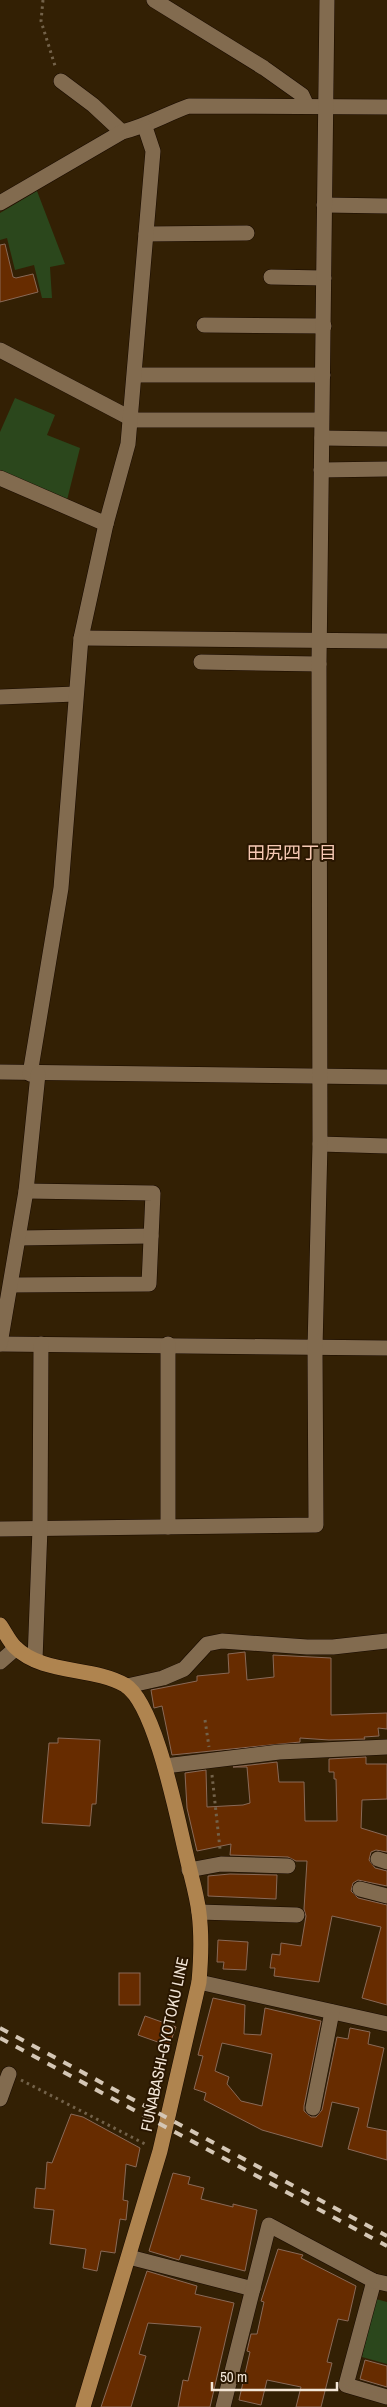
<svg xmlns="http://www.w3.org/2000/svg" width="387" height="2407" font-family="'Archivo Narrow','Noto Sans JP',sans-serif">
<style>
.green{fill:#2b471c}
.building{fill:#672c00;stroke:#896957;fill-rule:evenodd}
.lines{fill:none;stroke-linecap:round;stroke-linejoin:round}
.minor-casing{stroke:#180a00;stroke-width:16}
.major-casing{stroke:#180a00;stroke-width:16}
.path{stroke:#73624a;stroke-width:3;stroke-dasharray:2.5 4;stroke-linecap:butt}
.minor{stroke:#826b4f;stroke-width:15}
.major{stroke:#af844f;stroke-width:15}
.rail{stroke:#d4c6b5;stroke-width:4;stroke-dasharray:9 9;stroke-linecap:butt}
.labels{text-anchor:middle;stroke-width:4;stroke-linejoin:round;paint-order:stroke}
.street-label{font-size:16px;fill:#f3e6d7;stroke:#291600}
.neighbourhood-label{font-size:18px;fill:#f7c9b4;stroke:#291600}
</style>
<rect width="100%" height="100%" fill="#332004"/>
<g class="green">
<path d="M37 191 65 264 50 267 52 298H42L34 265 15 270 7 238 0 240V213Z"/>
<path d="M15 398 55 415 47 435 80 448 67 500 0 470V432Z"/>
<path d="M376 2299 387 2302V2364L362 2357Z"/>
</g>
<g class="building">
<path d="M5 244 13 277 16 278 33 274 38 292 0 302V245Z"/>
<path d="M245 1652 247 1680 274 1677 273 1655 331 1658V1715L387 1713V1729L378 1728 379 1736 364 1737 365 1739 329 1740 300 1738V1742L172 1755 162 1706 154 1708 151 1690 197 1681V1676L229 1673 228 1654Z"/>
<path d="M58 1738 100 1740 96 1804H92L90 1826 42 1823 49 1743H58Z"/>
<path d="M366 1757V1764H387V1799L362 1800 361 1828 387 1836V1852L376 1850 371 1852 369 1860 375 1868 387 1871V1886L358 1880 353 1883 351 1891 358 1898 387 1905V2005L362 1998 381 1927 332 1916 319 1982 274 1976 275 1968H270L272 1954 280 1955 281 1943 301 1946 306 1916 304 1909 307 1861H296L288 1857 230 1855 231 1844 197 1851 187 1808 185 1773 206 1770 207 1807 243 1805 250 1803 247 1767H233L277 1762 279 1782H304L305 1821H337L336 1779H334V1772H329V1759Z"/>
<path d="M230 1874 277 1875 276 1899 208 1896V1876Z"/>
<path d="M218 1940 248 1942 246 1970 223 1969 224 1962H217Z"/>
<rect x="119" y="1973" width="21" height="32"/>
<path d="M213 1998 245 2005 244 2034 261 2035 265 2008 321 2021 304 2106V2111L311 2117H316L322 2110 337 2037 348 2039 350 2028 370 2032 368 2044 384 2048 367 2127 387 2131V2160L348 2149 359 2108 332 2102 322 2147 262 2130 204 2100 206 2093 194 2089 203 2056 198 2055ZM222 2043 272 2054 262 2106 241 2101 227 2084 229 2077 215 2071Z"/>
<path d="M145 2016 176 2027 169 2046 138 2035Z"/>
<path d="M71 2114 83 2117 140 2148 136 2167 126 2164 123 2200 128 2201 126 2220 120 2219 115 2253 101 2251 97 2271 83 2268 86 2249 50 2244 54 2210 34 2208 36 2188 45 2189 47 2162 52 2163Z"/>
<path d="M173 2173 190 2177 188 2184 204 2188 201 2199 233 2207V2204L257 2210 245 2271 181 2255 179 2260 149 2251Z"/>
<path d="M278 2249 303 2255 301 2258 356 2286 348 2321 338 2319 327 2362 332 2363 321 2407H296L301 2387 267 2380 261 2405 239 2400 250 2352 247 2351 251 2334H257L264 2302 261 2301Z"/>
<path d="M147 2271 197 2286 195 2294 234 2303 210 2407H178L183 2380 188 2381 201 2327 148 2323 139 2354 146 2356 131 2407H101Z"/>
<path d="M365 2360 387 2366V2387L360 2379Z"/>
</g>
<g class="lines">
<g class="minor-casing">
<g id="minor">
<path d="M154 0 264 68 302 95 307 106"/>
<path d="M61 81 93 105 122 132"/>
<path d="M0 203 122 132C147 126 166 114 189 106L387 107"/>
<path d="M324 205 387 206"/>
<path d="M146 234 247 233"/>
<path d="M271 277 324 278"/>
<path d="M204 325 324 326"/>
<path d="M0 350 130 418"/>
<path d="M135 375H323"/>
<path d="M130 420H321"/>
<path d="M322 438 387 439"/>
<path d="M321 470 387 469"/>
<path d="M0 478 106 524"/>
<path d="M81 638 387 641"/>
<path d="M201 662 319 664"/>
<path d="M0 697 75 694"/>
<path d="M0 1072 387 1077"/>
<path d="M30 1074 61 888 81 638 106 524 128 444 153 151 145 127"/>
<path d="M320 1144 387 1146"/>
<path d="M19 1238 151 1236"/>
<path d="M12 1285 149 1284 153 1193 26 1191"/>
<path d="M0 1344 387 1348"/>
<path d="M0 1344 26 1191 38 1074"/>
<path d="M168 1527V1344"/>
<path d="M0 1529 316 1525 315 1348 320 1144 319 664 327 0"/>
<path d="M35 1660 40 1528 41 1344"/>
<path d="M0 1662 16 1648"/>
<path d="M127 1686 163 1678 184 1669 207 1644 222 1641 307 1647H333L387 1641"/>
<path d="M165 1766 279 1752 387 1747"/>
<path d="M378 1859 387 1862"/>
<path d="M189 1870 221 1864 288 1866"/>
<path d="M360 1889 387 1896"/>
<path d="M199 1912 297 1915"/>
<path d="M199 1982 387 2024"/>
<path d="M0 2099 9 2074"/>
<path d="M313 2108 332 2012"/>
<path d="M129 2257 253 2289"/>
<path d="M374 2281 346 2385 387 2397"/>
<path d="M223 2407 269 2225 374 2281 387 2284"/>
</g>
</g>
<g class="major-casing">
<path id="major" d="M0 1625C5 1632 9 1641 15 1647 43 1675 92 1666 125 1685 156 1704 178 1822 187 1858 191 1876 197 1895 199 1913 202 1936 201 1959 199 1982L160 2151 83 2407"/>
</g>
<g class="path">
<path d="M43 0 41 21 56 69"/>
<path d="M205 1720 209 1747"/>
<path d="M212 1775 220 1849"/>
<path d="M21 2080 147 2145"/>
</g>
<use href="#minor" class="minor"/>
<use href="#major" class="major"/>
<g class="rail">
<path d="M0 2028 387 2236"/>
<path d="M0 2038 387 2246"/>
</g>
</g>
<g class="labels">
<g class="street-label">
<text transform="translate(164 2044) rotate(-78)" y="6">FUNABASHI-GYOTOKU LINE</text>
</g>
<g class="neighbourhood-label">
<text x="292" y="859">田尻四丁目</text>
</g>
</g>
<path d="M212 2382v8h125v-8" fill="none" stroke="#f3e6d7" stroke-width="2.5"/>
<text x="220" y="2382" font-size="15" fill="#f3e6d7" stroke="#291600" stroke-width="4" paint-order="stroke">50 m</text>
</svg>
